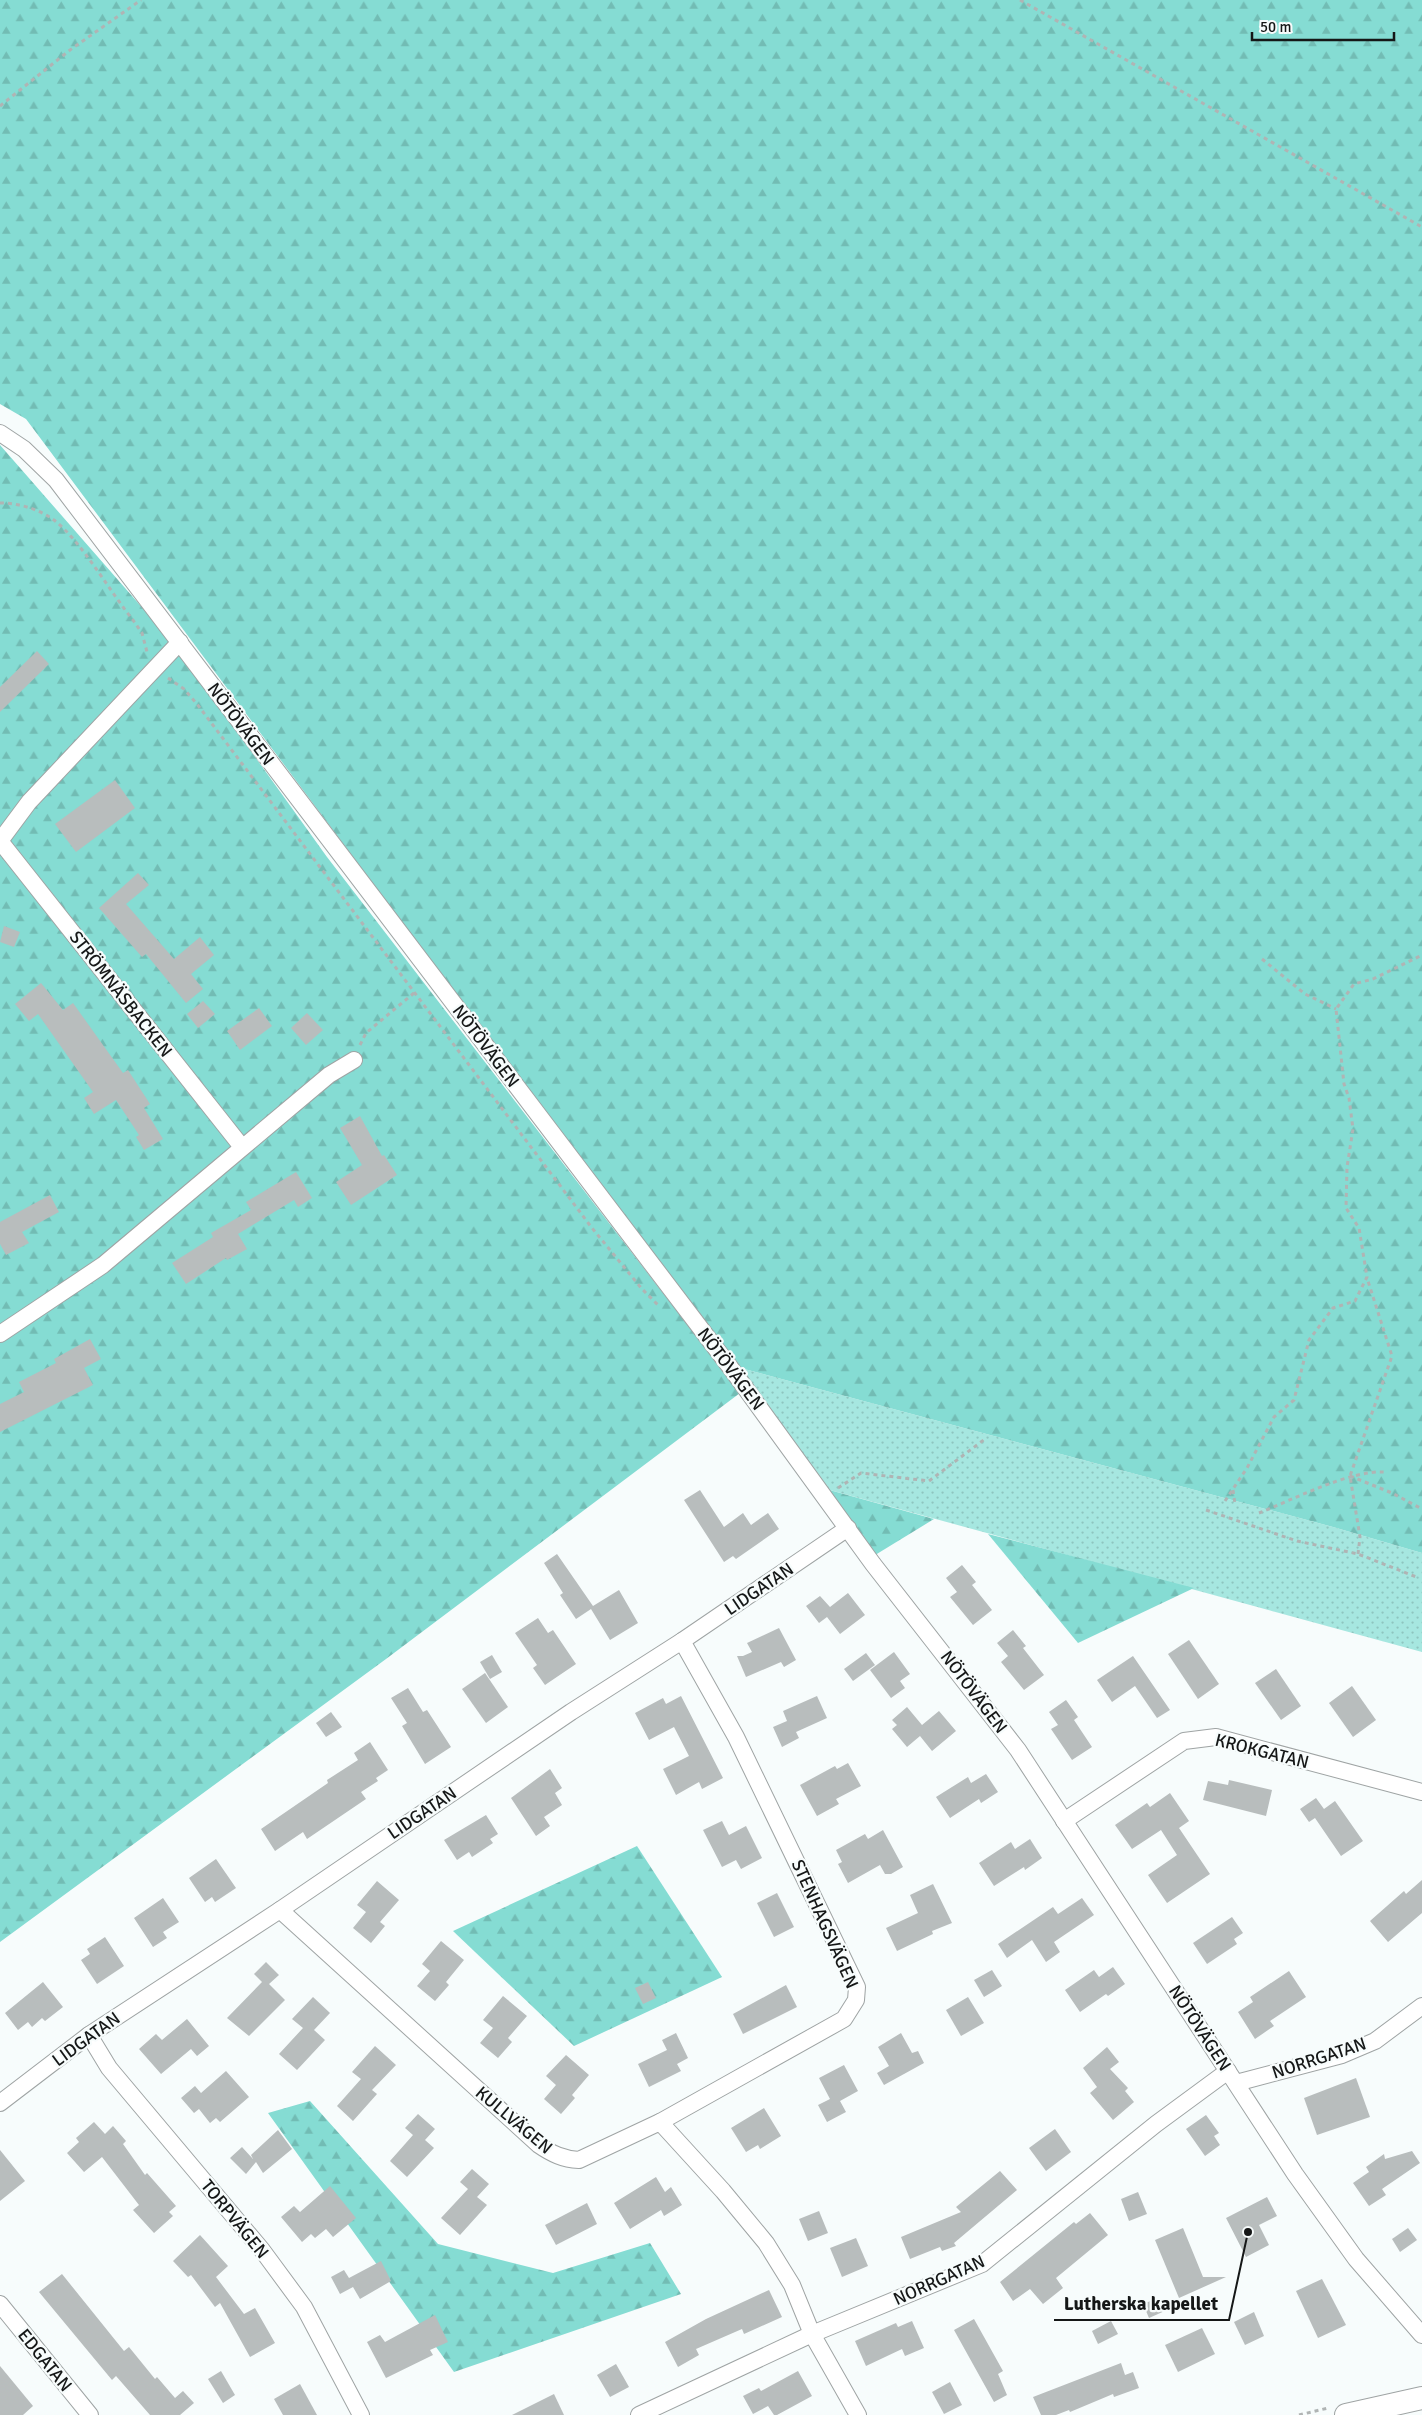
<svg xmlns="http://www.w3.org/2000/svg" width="1422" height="2415" font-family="Signika,sans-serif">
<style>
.grass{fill:url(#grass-dots)}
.forest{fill:url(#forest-firs)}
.building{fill:#b8bdbd}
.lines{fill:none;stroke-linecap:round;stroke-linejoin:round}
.street-casing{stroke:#9fa4a4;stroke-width:18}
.secondary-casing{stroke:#9fa4a4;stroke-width:24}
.path{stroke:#b0b4b4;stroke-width:3;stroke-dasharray:4 4;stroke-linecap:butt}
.street{stroke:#fff;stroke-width:16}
.secondary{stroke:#fff;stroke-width:22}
.labels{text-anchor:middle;stroke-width:4.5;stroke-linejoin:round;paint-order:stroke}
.street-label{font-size:18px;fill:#151717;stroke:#f7fcfc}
.leader{fill:none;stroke:#151717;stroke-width:2}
.callout-dot{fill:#151717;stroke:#f7fcfc;stroke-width:2}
.callout-label{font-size:19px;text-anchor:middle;font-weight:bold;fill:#151717;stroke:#f7fcfc;stroke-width:4.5;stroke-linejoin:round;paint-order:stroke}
</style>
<defs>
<pattern id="grass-dots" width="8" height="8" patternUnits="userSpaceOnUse" patternTransform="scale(1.25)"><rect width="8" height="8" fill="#a6e7e0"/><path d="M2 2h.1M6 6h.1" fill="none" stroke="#8ec5bf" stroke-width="1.8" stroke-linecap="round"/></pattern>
<pattern id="forest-firs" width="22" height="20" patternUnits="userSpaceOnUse" patternTransform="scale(1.25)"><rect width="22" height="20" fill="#85dcd3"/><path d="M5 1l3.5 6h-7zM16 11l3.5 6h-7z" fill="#72bcb4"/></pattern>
</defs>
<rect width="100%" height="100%" fill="#f7fcfc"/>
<path class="grass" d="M733 1366 1333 1527 1422 1553V1652L815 1486Z"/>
<g class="forest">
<path d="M0 0H1422V1553L1333 1527 733 1366 26 419 0 404Z"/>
<path d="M0 445 174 644 327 857 740 1393 386 1659 0 1942Z"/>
<path d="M815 1486 934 1519 867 1560Z"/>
<path d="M988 1534 1194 1588 1078 1643Z"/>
<path d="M637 1846 722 1977 574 2046 453 1931Z"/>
<path d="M310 2101 438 2244 553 2273 650 2243 681 2294 454 2372 268 2113Z"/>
</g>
<g class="building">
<path d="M37 651 49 664 0 712V687Z"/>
<path d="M115 780 135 808 76 852 55 824Z"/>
<path d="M138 873 149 885 126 904 174 959 200 937 214 955 191 974 203 989 186 1003 146 954 142 957 99 908Z"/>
<path d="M4 926 20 932 14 947 0 942Z"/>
<path d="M41 983 63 1010 73 1003 123 1073 128 1070 150 1104 144 1108 163 1139 144 1150 136 1137 139 1135 116 1100 94 1114 84 1098 93 1092 38 1014 29 1021 15 1004Z"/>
<path d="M203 1001 215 1014 198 1028 187 1014Z"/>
<path d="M259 1008 272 1026 240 1050 227 1031Z"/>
<path d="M307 1013 323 1030 306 1045 291 1028Z"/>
<path d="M360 1116 382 1156 384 1155 397 1175 351 1205 336 1182 362 1165 340 1128Z"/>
<path d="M296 1172 312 1198 298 1207 294 1200 238 1234 247 1249 227 1260 226 1258 186 1284 172 1263 213 1237 211 1233 251 1210 246 1202Z"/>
<path d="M50 1195 59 1212 22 1232 29 1243 6 1255 0 1244V1222Z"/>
<path d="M90 1339 101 1359 84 1368 93 1385 0 1432V1404L24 1392 19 1382 56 1363 54 1359Z"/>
<path d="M700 1490 724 1527 743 1513 751 1525 768 1513 779 1529 736 1559 733 1556 724 1562 684 1500Z"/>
<path d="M557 1554 593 1606 619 1590 638 1623 610 1640 591 1609 576 1619 560 1595 563 1593 544 1563Z"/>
<path d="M962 1565 976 1582 972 1585 992 1610 973 1625 950 1597 957 1592 946 1578Z"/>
<path d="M848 1593 865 1615 840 1634 827 1617 819 1623 806 1606 820 1596 830 1607Z"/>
<path d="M538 1618 548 1633 553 1630 576 1664 545 1685 533 1668 537 1665 515 1633Z"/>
<path d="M779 1628 796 1660 784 1667 781 1662 746 1677 737 1656H743L752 1652 747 1643Z"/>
<path d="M1013 1630 1026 1646 1023 1648 1044 1675 1024 1690 1001 1662 1008 1656 997 1643Z"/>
<path d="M1189 1640 1219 1684 1198 1699 1168 1654Z"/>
<path d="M894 1652 910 1674 900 1681 905 1688 891 1698 870 1670Z"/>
<path d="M866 1653 875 1665 853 1681 844 1669Z"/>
<path d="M492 1655 502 1672 490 1679 480 1662Z"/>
<path d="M1133 1656 1170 1710 1157 1718 1135 1686 1112 1702 1097 1680Z"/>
<path d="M1276 1669 1301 1706 1281 1720 1255 1683Z"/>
<path d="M485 1673 508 1707 486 1723 462 1689Z"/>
<path d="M1352 1686 1376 1720 1353 1737 1329 1703Z"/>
<path d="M408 1688 423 1712 427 1710 451 1747 425 1764 402 1726 407 1723 391 1698Z"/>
<path d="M681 1696 723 1778 702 1789 699 1782 676 1795 663 1769 689 1756 674 1727 649 1740 635 1713 663 1698 666 1704Z"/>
<path d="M817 1696 827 1718 796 1732 799 1738 782 1747 773 1727 787 1721 783 1711Z"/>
<path d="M1066 1700 1078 1717 1074 1720 1092 1747 1072 1760 1051 1729 1058 1725 1049 1712Z"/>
<path d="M907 1707 922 1725 939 1711 956 1731 932 1751 920 1736 907 1747 892 1729 897 1725 892 1720Z"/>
<path d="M331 1712 342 1727 326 1737 316 1723Z"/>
<path d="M370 1742 388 1770 376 1778 378 1781 361 1792 366 1799 307 1839 303 1832 275 1851 261 1829 328 1783 327 1780 358 1760 354 1753Z"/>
<path d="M848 1763 861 1786 836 1799 839 1804 817 1816 800 1785 835 1766 837 1769Z"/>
<path d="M550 1769 562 1788 555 1793 562 1805 544 1817 550 1826 536 1836 511 1798Z"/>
<path d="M986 1774 998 1792 981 1803 979 1799 950 1818 936 1797 968 1777 971 1783Z"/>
<path d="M1229 1780 1272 1790 1266 1816 1203 1800 1208 1781 1228 1785Z"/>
<path d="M1170 1793 1189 1821 1179 1828 1210 1874 1167 1903 1148 1875 1177 1855 1161 1830 1132 1849 1115 1825 1147 1803 1150 1807Z"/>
<path d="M1316 1798 1324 1809 1335 1801 1363 1841 1341 1856 1315 1818 1309 1822 1300 1809Z"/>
<path d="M486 1815 498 1834 490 1839 493 1843 472 1857 469 1852 457 1860 444 1840Z"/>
<path d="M722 1821 729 1835 746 1826 762 1858 741 1869 736 1860 722 1867 703 1830Z"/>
<path d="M883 1830 903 1867 891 1874H885L880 1865 848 1883 838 1864 842 1862 836 1850 865 1834 868 1839Z"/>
<path d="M1030 1839 1042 1858 1025 1870 1024 1867 994 1886 979 1863 1011 1842 1015 1849Z"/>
<path d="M216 1859 236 1888 215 1902 212 1897 205 1902 189 1878Z"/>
<path d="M1422 1880V1913L1388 1942 1370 1921 1404 1891 1406 1894Z"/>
<path d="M377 1881 399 1900 380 1922 385 1926 371 1943 353 1928 366 1912 357 1905Z"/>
<path d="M933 1884 952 1923 932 1931 933 1934 897 1951 886 1928 918 1913 910 1895Z"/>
<path d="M777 1893 794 1927 774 1937 757 1903Z"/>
<path d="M163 1898 179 1922 163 1932 167 1938 153 1947 134 1918Z"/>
<path d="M1082 1898 1094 1915 1054 1942 1060 1952 1046 1962 1032 1940 1007 1958 998 1944 1053 1907 1058 1914Z"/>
<path d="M1232 1917 1243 1933 1234 1939 1237 1944 1207 1964 1193 1943Z"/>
<path d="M105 1937 124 1966 97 1984 81 1960 90 1954 87 1949Z"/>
<path d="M441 1941 464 1960 446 1982 449 1985 435 2001 417 1986 430 1971 422 1964Z"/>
<path d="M266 1962 279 1975 269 1984 285 2000 249 2036 227 2018 262 1982 254 1974Z"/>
<path d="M1113 1967 1125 1984 1108 1996 1106 1994 1080 2012 1065 1990 1094 1970 1099 1977Z"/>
<path d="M992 1970 1002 1986 984 1997 974 1980Z"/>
<path d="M1289 1971 1306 1997 1270 2021 1274 2026 1255 2039 1238 2012 1253 2002 1250 1997Z"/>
<path d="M43 1982 63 2007 45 2021 42 2018 32 2027 28 2022 18 2030 5 2013Z"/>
<path d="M648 1982 656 1998 643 2004 635 1988Z"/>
<path d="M786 1985 797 2007 743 2034 733 2014Z"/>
<path d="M503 1996 527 2016 508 2038 512 2042 498 2058 480 2043 493 2028 483 2020Z"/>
<path d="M313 1997 330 2013 314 2030 325 2040 297 2070 279 2054 303 2028 292 2019Z"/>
<path d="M968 1997 984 2023 961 2036 946 2010Z"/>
<path d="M187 2019 209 2046 197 2056 191 2049 161 2074 139 2049 156 2034 162 2040Z"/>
<path d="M676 2033 688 2058 677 2064 681 2071 649 2087 638 2064 667 2050 662 2040Z"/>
<path d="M901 2033 912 2053 918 2051 924 2063 884 2085 877 2073 889 2066 878 2047Z"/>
<path d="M375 2046 396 2065 372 2090 377 2094 353 2121 337 2106 361 2079 352 2072Z"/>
<path d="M1107 2047 1119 2062 1110 2069 1128 2088 1125 2091 1134 2102 1113 2120 1090 2093 1097 2087 1083 2068Z"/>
<path d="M566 2055 589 2075 572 2095 575 2098 561 2114 544 2099 556 2085 546 2076Z"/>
<path d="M844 2065 858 2091 840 2101 846 2112 827 2122 818 2105 830 2099 819 2078Z"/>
<path d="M226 2071 249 2097 220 2122 216 2118 210 2123 199 2109 194 2113 181 2098 195 2086 201 2093Z"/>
<path d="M1356 2078 1370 2117 1317 2135 1304 2098Z"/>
<path d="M764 2108 781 2136 760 2149 758 2145 746 2152 731 2128Z"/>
<path d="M418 2114 435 2129 425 2140 434 2148 407 2177 390 2161 413 2135 405 2128Z"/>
<path d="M1206 2115 1219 2133 1214 2136 1220 2145 1205 2156 1186 2129Z"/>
<path d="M94 2122 105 2134 113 2126 126 2141 123 2144 145 2175 147 2173 176 2206 169 2212 173 2216 154 2233 133 2210 139 2205 102 2157 84 2172 67 2153 79 2142 76 2138Z"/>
<path d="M1055 2129 1071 2152 1046 2171 1029 2148Z"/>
<path d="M278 2130 292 2149 263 2173 256 2162 246 2174 230 2158 242 2147 253 2159 251 2155Z"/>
<path d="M0 2150 25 2181 0 2201Z"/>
<path d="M1412 2151 1420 2163 1382 2189 1386 2195 1369 2206 1353 2183 1369 2172 1366 2167 1384 2154 1385 2159Z"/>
<path d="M472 2169 489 2184 477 2197 487 2205 460 2235 441 2218 468 2189 460 2182Z"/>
<path d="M1000 2171 1017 2190 954 2243 956 2246 942 2251 940 2247 910 2259 901 2237 961 2212 956 2207Z"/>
<path d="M656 2177 665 2192 671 2187 682 2205 664 2216 661 2210 630 2229 614 2203Z"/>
<path d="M330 2186 356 2218 333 2237 326 2229 315 2238 311 2234 302 2242 281 2217 294 2206 300 2212Z"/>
<path d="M1138 2192 1147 2214 1129 2221 1121 2199Z"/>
<path d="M1267 2197 1277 2216 1259 2225 1269 2245 1246 2257 1226 2218Z"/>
<path d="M587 2203 597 2224 556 2245 545 2225Z"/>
<path d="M819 2211 828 2233 808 2241 799 2219Z"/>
<path d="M1090 2213 1108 2235 1056 2278 1063 2288 1043 2304 1030 2289 1013 2301 1000 2282 1074 2222 1076 2224Z"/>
<path d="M1183 2228 1203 2277H1226L1179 2298 1155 2240Z"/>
<path d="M1408 2228 1417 2240 1400 2252 1392 2239Z"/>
<path d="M200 2235 228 2266 216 2277 244 2314 255 2308 275 2343 250 2357 220 2303 215 2307 191 2275 188 2277 173 2261Z"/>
<path d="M856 2238 868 2266 842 2277 830 2248Z"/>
<path d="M381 2261 391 2281 360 2299 353 2287 340 2294 331 2277 344 2270 349 2278Z"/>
<path d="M62 2274 124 2351 129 2347 155 2379 157 2377 175 2398 183 2391 194 2403 180 2415H150L116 2376 112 2380 39 2292Z"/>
<path d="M1322 2279 1346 2325 1318 2338 1296 2291Z"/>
<path d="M769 2290 782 2317 744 2334 742 2329 696 2349 699 2355 678 2367 665 2342 706 2319Z"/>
<path d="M1158 2298 1167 2310 1149 2318 1143 2304Z"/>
<path d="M1254 2312 1264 2336 1245 2345 1234 2322Z"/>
<path d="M435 2315 448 2342 430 2350 433 2355 386 2378 367 2342 380 2335 385 2342Z"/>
<path d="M974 2319 1003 2371 998 2374 1007 2395 994 2402 954 2330Z"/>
<path d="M912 2321 924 2348 905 2356 902 2349 866 2366 855 2341 896 2323 898 2327Z"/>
<path d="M1111 2321 1118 2334 1098 2344 1092 2331Z"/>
<path d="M1202 2328 1215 2354 1178 2372 1165 2345Z"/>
<path d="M1121 2363 1125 2375 1133 2372 1139 2388 1114 2397 1113 2394 1070 2412 1069 2410 1056 2415H1041L1033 2397Z"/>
<path d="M616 2364 629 2387 610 2397 597 2375Z"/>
<path d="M0 2366 33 2406 23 2415H0Z"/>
<path d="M221 2371 235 2395 223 2403 208 2379Z"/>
<path d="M798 2371 812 2396 777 2415H774L768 2406 753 2414 743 2396 759 2388 761 2391Z"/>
<path d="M950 2382 962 2405 944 2414 932 2392Z"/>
<path d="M300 2384 317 2415H283L274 2399Z"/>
<path d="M554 2394 564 2415H512Z"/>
</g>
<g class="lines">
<g class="street-casing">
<g id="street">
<path d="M0 433 24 449 56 480 730 1367 873 1564 1018 1750 1295 2174 1356 2259 1422 2335"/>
<path d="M0 841 242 1147"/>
<path d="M0 841 29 802 180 642"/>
<path d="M0 1334 103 1265 329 1075 354 1060"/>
<path d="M1064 1821 1184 1741 1216 1737 1422 1792"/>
<path d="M280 1910 539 2145C552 2154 563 2159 579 2160L660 2122 723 2191 766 2243 792 2285 812 2334 858 2415"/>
<path d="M89 2035 109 2068 262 2250 304 2307 361 2415"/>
<path d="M1236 2083 1342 2055 1375 2041 1422 2006"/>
<path d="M0 2103 89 2035 280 1910 571 1712 682 1641 848 1528"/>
<path d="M660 2122 844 2019 856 2000 857 1987 736 1737 682 1641"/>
<path d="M0 2304 90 2415"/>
<path d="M639 2415 812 2334 982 2264 1156 2124 1228 2071"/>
</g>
</g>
<g class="secondary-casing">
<path id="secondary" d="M1346 2415 1422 2398"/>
</g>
<g class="path">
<path d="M1020 0 1422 227"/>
<path d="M0 106 70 50 141 0"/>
<path d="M0 503C18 503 39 509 54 520 82 542 110 592 133 620L142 633 147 652"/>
<path d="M168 678 184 689 197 704 592 1228 642 1289 659 1306"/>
<path d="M1262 959 1305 994 1336 1009"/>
<path d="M360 1045 366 1033 414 993"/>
<path d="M1350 1476 1392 1493 1422 1509"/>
<path d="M838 1488 861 1473 929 1481 985 1439"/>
<path d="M1233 1490 1235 1504"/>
<path d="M1225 1501 1247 1468 1274 1417 1294 1400 1309 1340 1333 1308 1355 1301 1367 1277 1359 1228 1346 1208 1347 1167 1353 1129 1349 1098 1344 1084 1336 1009 1354 984 1373 979 1422 955"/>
<path d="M1206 1510 1297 1541 1358 1554 1419 1578"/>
<path d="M1259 1513C1292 1500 1350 1470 1384 1472"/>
<path d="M1358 1554 1360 1537 1350 1476 1392 1356 1367 1278"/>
<path d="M1299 2415 1328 2408"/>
</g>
<use href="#street" class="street"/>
<use href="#secondary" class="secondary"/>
</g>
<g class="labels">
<g class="street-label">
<text transform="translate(241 724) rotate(53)" y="6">NÖTÖVÄGEN</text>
<text transform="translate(121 994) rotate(52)" y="6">STRÖMNÄSBACKEN</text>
<text transform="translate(486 1046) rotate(53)" y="6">NÖTÖVÄGEN</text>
<text transform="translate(731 1369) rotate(53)" y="6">NÖTÖVÄGEN</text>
<text transform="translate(759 1589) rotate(-34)" y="6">LIDGATAN</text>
<text transform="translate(974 1692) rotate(53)" y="6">NÖTÖVÄGEN</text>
<text transform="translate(1262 1751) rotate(14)" y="6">KROKGATAN</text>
<text transform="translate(422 1813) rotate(-34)" y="6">LIDGATAN</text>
<text transform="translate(825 1924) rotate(66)" y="6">STENHAGSVÄGEN</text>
<text transform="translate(1200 2028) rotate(57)" y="6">NÖTÖVÄGEN</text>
<text transform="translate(86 2039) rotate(-36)" y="6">LIDGATAN</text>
<text transform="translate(1319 2058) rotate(-18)" y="6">NORRGATAN</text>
<text transform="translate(514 2120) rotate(40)" y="6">KULLVÄGEN</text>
<text transform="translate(235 2219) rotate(51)" y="6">TORPVÄGEN</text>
<text transform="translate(939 2280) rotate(-24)" y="6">NORRGATAN</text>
<text transform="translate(45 2360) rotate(51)" y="6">EDGATAN</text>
</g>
</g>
<path class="leader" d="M1248 2232L1229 2320H1054"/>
<circle class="callout-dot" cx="1248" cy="2232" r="5"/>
<g class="callout-label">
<text x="1141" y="2310">Lutherska kapellet</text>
</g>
<path d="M1252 32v8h142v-8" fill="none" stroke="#151717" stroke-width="2.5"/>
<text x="1260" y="32" font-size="15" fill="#151717" stroke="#f7fcfc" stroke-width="4" paint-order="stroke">50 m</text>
</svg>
